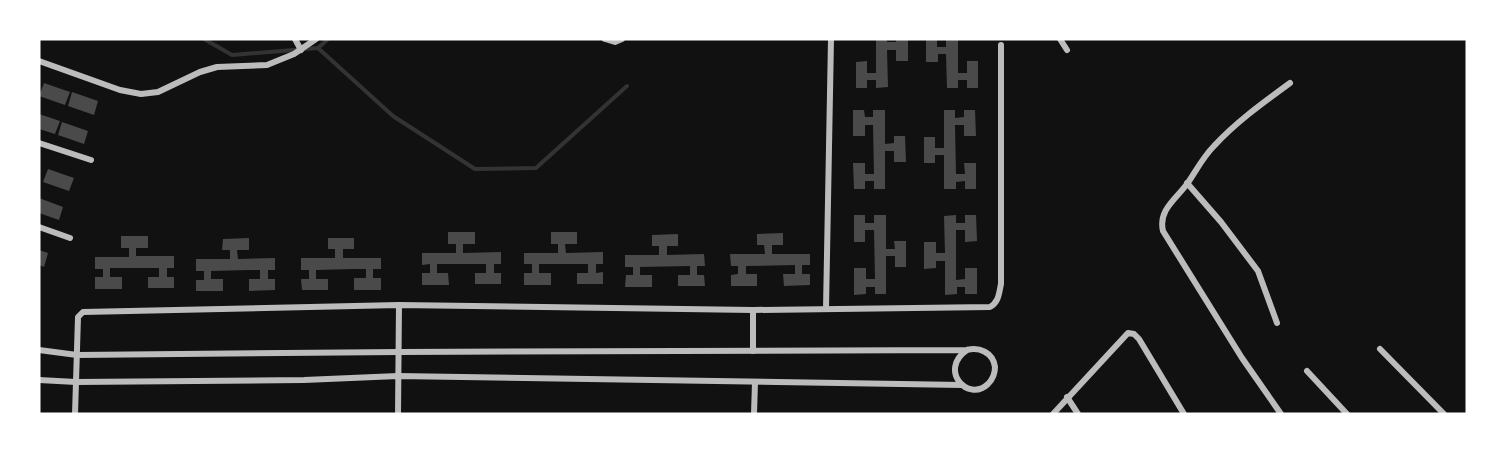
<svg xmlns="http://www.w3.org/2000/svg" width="1506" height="453" font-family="'Sofia Sans Condensed',sans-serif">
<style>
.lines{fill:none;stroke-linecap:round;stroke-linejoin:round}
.stream{stroke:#333;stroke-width:4}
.building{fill:#4a4a4a}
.minor{stroke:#bcbcbc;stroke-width:6}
</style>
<rect width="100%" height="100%" fill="#111"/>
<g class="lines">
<g class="stream">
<path d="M204 39 232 55 318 48 393 116 475 169 536 168 627 86"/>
<path d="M318 48 328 39"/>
</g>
</g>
<g class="building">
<path d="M876 39H887V42H896V39H908V61H896V50H887L888 87 876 88V80H867V88H856V62L867 61V73H876Z"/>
<path d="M926 39H937V47H946V39H958V73H967V61H978V88H967V80H958V88H947L946 54H938V62H926Z"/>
<path d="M44 83 70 92 65 105 39 96Z"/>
<path d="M72 92 98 101 94 115 68 106Z"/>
<path d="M853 110H864L865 117H873V110H885V144L894 143V136H905L906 162H894V151H885V189H874V181H865V189H854L853 163H865V174H874L873 125H865V136H853Z"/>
<path d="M944 110H955V118L964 117V110H975L976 136H964V125H955L956 174H965L964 163H976V189H965V181L956 182V189H944V155H935V163H924V137H935V148H944Z"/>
<path d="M39 114 60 121 55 134 39 129Z"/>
<path d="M62 122 88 131 84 144 58 135Z"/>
<path d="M48 169 74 178 69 191 43 182Z"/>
<path d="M39 198 63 207 59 220 39 213Z"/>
<path d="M854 215H865V223H874V215H886V249H895L894 241H906V267H895V256H886V294H875V287H866V294L854 295V268H866V279H875L874 230H865V242H854Z"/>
<path d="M956 215V223H965V215H976L977 241 965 242V230H956V280L965 279V268H977V294H965V287H957V294L945 295V261H936V268L924 269V242H936V253H945L944 216Z"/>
<path d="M448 232H475V244H463V253L501 252V264H494V273H501V284H475V273H486V264H437V273H448L449 285H422V273H430V264L422 265V253H456V244H448Z"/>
<path d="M551 232H577V244H565L566 253 603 252V264H596V273L603 272V284H577V273H588V264H539V273H551V285H524V273H532V264H524V253H558V244H551Z"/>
<path d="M783 233V245H772V254H810V265H802V274H810V285L784 286 783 274H795V265L746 266V274H757V286H731V275L738 274V266H731L730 254H765L764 245H757V234Z"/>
<path d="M678 234V246H667V255L704 254 705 266H697V275H704L705 286H678V275H690V266L640 267V275H652V287H625L626 275H633V267H625V255H659V246H652V235Z"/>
<path d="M121 236H148V248H136V256H174V268H167V277H174V288H148V277H159V268H110V277H122V289H95V277H103V269H95V257H129V248H121Z"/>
<path d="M249 238V250H237L238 259 275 258V270H268V279H275V290L249 291V279H260V270H249L211 271V279H223V291H196V280H204V271H196V259H230V250H222L223 239Z"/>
<path d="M328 238H354V249H343V258H381V269H373V278H381V290H354V278H366V269H354L316 270V279H328V290H302L301 279H309V270H301V258H335V249H328Z"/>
<path d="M39 250 48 253 44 267 39 265Z"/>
</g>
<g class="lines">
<g class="minor">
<path d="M295 39 301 50"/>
<path d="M605 39 615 42 622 39"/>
<path d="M1060 39 1067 50"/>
<path d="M39 61 120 90 141 94 158 92 200 72 217 67 267 65 294 54 316 39"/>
<path d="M39 143 91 160"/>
<path d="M1187 183 1221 222 1258 271 1277 323"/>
<path d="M39 227 70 238"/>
<path d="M826 309 831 39"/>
<path d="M753 310V351"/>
<path d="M1380 349 1444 414"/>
<path d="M39 350 77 355 399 352 967 350C979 347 993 352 995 367 995 373 993 379 988 384 968 403 938 370 967 350"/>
<path d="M1307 371 1347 414"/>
<path d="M39 380 76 382 304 380 398 376 962 385"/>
<path d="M1067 397 1078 414"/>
<path d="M75 414 78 317 83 312 399 305 753 310 990 307C999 302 999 293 1001 284V45"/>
<path d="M398 414 399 305"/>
<path d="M754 414 755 382"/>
<path d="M1053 414 1128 333 1134 334 1139 339 1184 414"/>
<path d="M1281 414 1242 358 1163 231C1158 210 1176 199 1187 184 1196 171 1203 157 1214 146 1236 122 1264 102 1290 83"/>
</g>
</g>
<rect width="1506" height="453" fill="none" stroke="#ffffff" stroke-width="81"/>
</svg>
